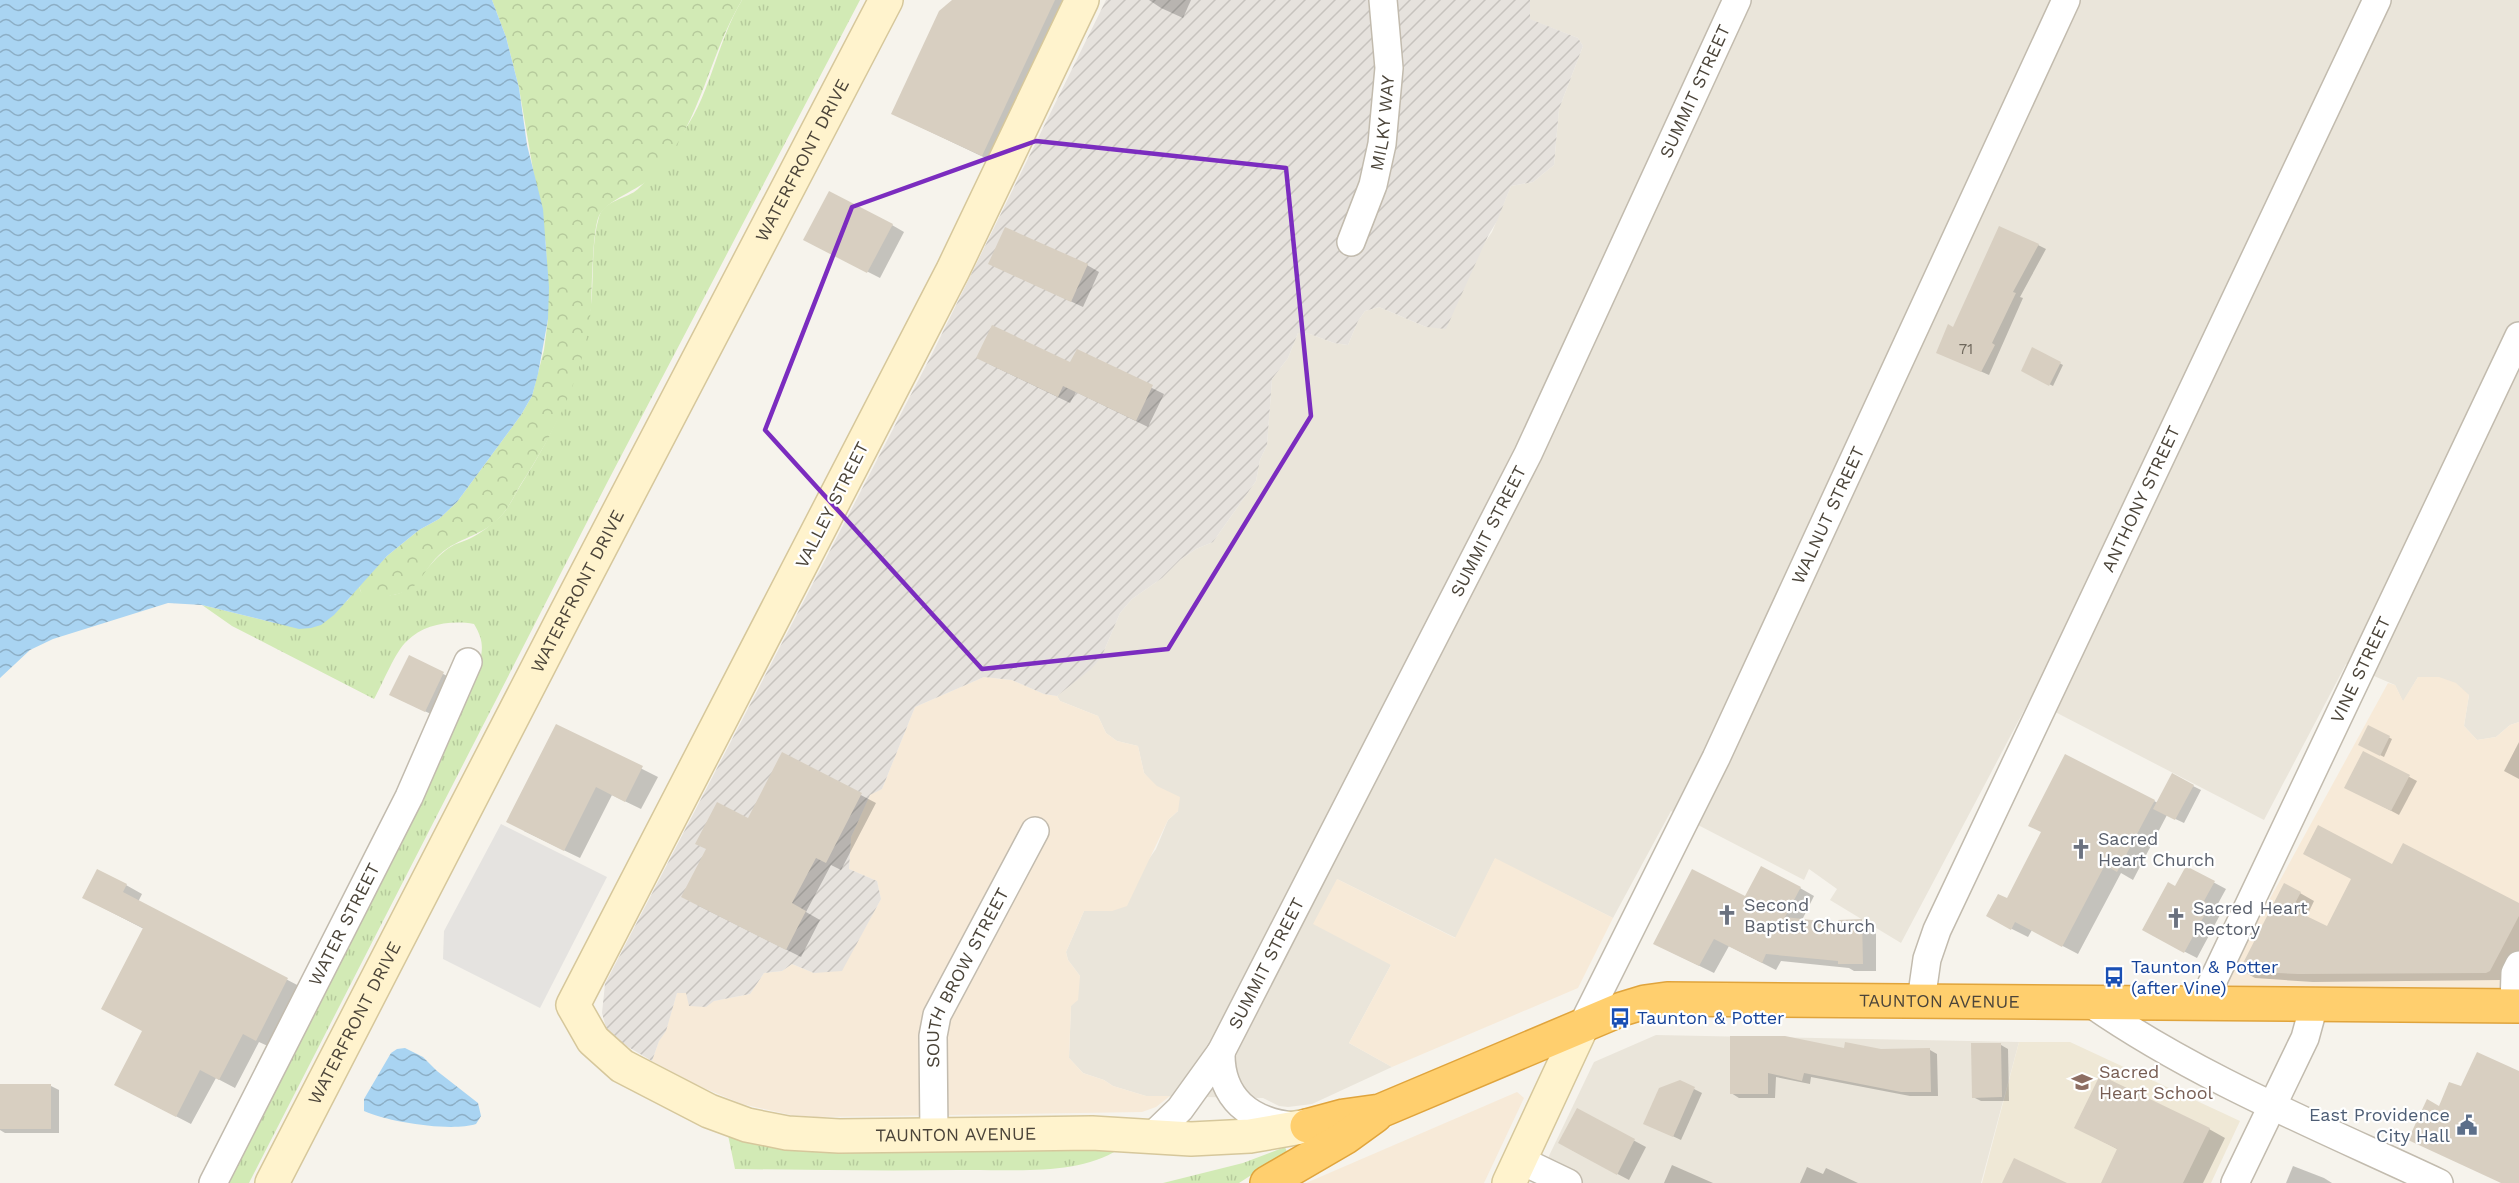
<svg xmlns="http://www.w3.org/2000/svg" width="2519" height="1183" font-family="'Work Sans',sans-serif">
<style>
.residential{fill:#eae5da}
.commercial{fill:#f7ead8}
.industrial{fill:url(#industrial-furrows)}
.education{fill:#efe8d6}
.grass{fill:url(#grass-tufts)}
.forest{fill:url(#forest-crowns)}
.parking{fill:#e5e3e0}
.water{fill:url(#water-waves)}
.shadow{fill:#0003}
.building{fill:#d8cfc1}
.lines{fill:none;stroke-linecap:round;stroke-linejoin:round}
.street-casing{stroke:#c2bbae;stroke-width:30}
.secondary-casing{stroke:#d6c79b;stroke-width:36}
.highway-casing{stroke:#e0a43c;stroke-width:36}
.street{stroke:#fff;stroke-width:27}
.secondary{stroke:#fff3cd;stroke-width:33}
.highway{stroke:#ffcf6e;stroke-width:33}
.marked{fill:none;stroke:#7b2cbf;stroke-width:4.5;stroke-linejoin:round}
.labels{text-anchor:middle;stroke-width:4.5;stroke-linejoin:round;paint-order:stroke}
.number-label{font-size:15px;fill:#6e675b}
.street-label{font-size:18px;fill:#4b4439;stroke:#fff}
.worship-label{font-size:18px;fill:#5b616d;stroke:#fff;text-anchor:start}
.transit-label{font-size:18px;fill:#164399;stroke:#fff;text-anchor:start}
.education-label{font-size:18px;fill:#785e54;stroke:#fff;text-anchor:start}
.service-label{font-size:18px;fill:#4e5e75;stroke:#fff;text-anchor:end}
</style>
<defs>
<pattern id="industrial-furrows" width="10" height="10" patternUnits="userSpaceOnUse" patternTransform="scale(1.5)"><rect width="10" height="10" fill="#e6e2dd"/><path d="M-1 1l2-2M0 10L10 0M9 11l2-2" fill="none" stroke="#c7c3be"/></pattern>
<pattern id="grass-tufts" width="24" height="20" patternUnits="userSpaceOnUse" patternTransform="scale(1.5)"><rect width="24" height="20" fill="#d2eab5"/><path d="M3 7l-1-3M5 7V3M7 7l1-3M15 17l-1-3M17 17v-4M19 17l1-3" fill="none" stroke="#b6ca9c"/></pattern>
<pattern id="forest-crowns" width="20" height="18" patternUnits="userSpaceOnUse" patternTransform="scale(1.5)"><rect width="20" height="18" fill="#d2eab5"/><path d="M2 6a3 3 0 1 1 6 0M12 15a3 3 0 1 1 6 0" fill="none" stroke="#b6ca9c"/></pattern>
<pattern id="water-waves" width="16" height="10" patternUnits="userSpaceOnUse" patternTransform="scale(1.5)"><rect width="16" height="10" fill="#a9d4f2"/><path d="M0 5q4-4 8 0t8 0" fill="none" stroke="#8caec5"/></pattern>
</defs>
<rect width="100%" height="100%" fill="#f6f3ec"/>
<g class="residential">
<path d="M1530 0H2519V722L2510 725 2496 737 2477 740 2464 726 2469 695 2418 677 2403 702 2395 685 2346 664 2264 820 2030 699 1901 943 1830 900 1837 889 1809 869 1804 880 1671 811 1613 918 1495 859 1456 938 1337 879 1391 965 1349 1043 1392 1067 1312 1104 1288 1107 1279 1106 1263 1098 1146 1096 1113 1086 1104 1080 1083 1073 1069 1058 1071 1006 1080 976 1068 960 1066 952 1084 911H1112L1156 849 1168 820 1178 811 1144 773 1138 746 1117 741 1106 733 1098 716 1060 701 1057 696 1101 658 1120 613 1132 599 1162 578 1181 559 1196 549 1213 542 1256 481 1260 460 1267 445 1272 379 1288 358 1298 333 1310 334 1334 343 1348 345 1358 321 1365 311 1379 307 1426 327 1492 232 1511 186 1533 182 1554 165 1559 109 1583 46 1578 38 1529 19Z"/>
<path d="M1656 1035 2019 1042 1981 1183H1536L1594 1062Z"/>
</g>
<g class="commercial">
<path d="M984 677 1012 680 1044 694 1057 696 1060 701 1098 716 1106 733 1117 741 1138 746 1144 773 1157 786 1180 797 1178 811 1168 820 1127 906 1112 911H1084L1066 952 1068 960 1080 976 1078 1000 1071 1006 1069 1058 1083 1073 1104 1080 1113 1086 1146 1096H1170L1156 1107 1142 1112 817 1117 791 1115 742 1104 699 1086 652 1061 659 1041 666 1030 677 993 686 992 714 1001 750 994 764 973 782 971 792 964 814 973 855 946 881 899 877 881 849 869 851 837 870 794 882 789 915 707Z"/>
<path d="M2418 677H2439L2456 683 2469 695 2464 726 2477 740 2496 737 2510 725 2519 722V982L2502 1013 2209 1010 2388 683 2395 685 2403 701Z"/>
<path d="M1495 858 1613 918 1578 988 1392 1067 1349 1043 1391 965 1313 924 1337 879 1455 938Z"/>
<path d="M1517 1092 1524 1098 1484 1183H1306Z"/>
</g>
<path class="industrial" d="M1106 0H1530V19L1578 38 1583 46 1559 109 1554 165 1533 182 1511 186 1497 221 1488 236 1446 329 1426 327 1379 307 1365 311 1358 321 1348 345 1334 343 1310 334 1298 333 1288 358 1272 379 1267 445 1260 460 1256 481 1213 542 1196 549 1181 559 1162 578 1132 599 1120 613 1101 658 1091 669 1057 696 1044 694 1012 680 984 677 915 707 882 789 870 795 851 837 849 869 877 881 881 899 842 971 814 973 792 964 782 971 764 973 750 994 714 1001 706 1007 689 1006 686 993H677L666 1031 659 1041 652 1061 608 1035 602 1013 605 984 932 354Z"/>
<path class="education" d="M2019 1042H2070L2240 1121 2211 1183H1982Z"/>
<g class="grass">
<path d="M742 0H860L608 481 249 1183H228L389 868 477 674C482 652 486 644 474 624 451 620 424 624 407 641 396 650 382 685 374 699L232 626 202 605 275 623 347 601 359 586 361 592C415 606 413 576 446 550 453 544 463 542 471 538 481 533 491 525 500 517 509 508 515 494 522 483 556 430 581 374 590 312 595 281 590 248 599 217 604 200 627 199 638 189 653 175 665 155 678 139 710 100 716 43 742 0Z"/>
<path d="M728 1135 1119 1149C1076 1177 1009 1169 959 1170 884 1171 810 1170 735 1169Z"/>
<path d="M1285 1147 1287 1152 1239 1183H1163L1243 1163Z"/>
</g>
<path class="forest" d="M492 0H742C709 55 702 119 658 171 642 190 612 196 600 214 592 226 592 290 591 308 586 371 555 432 521 484 515 494 510 506 502 515 487 533 466 536 448 548 435 556 427 570 418 582 406 596 384 597 367 597L361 592 359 586 387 556 419 530 439 519 457 502 521 415 532 396 544 350 548 319 546 245 519 88 506 37Z"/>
<path class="parking" d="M501 824 607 877 540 1008 443 959 444 931Z"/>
<g class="water">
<path d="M0 0H492L506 37 519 88 527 145 543 209 549 287 548 319 538 374 532 396 521 415 457 502 439 519 419 530 387 556 334 615 321 625 311 628 299 629 202 605 168 603 53 639 30 650 0 678Z"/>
<path d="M405 1048 423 1057 437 1071 478 1103 481 1116 476 1124C451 1132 388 1122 364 1111V1099L391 1053 397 1049Z"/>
</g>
<g class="shadow">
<path d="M955 0H1074L998 164 893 114Z"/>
<path d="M1149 0H1191L1183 18 1161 8Z"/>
<path d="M892 225 904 232 880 278 817 246Z"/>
<path d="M2038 245 2046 249 2020 297 2023 298 1989 375 1946 356 1954 329Z"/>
<path d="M990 264 1087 265 1099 272 1083 307Z"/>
<path d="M2033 349 2063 365 2053 386 2023 371Z"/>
<path d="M1077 351 1164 394 1148 427 1076 392 1070 403 989 364H1071Z"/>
<path d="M410 657 451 678 433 715 399 699Z"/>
<path d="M557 726 658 777 641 809 612 795 580 858 524 831Z"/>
<path d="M2369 727 2392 739 2384 757 2360 745Z"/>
<path d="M2519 742V779L2504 771Z"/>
<path d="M2364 753 2417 781 2399 815 2354 791Z"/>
<path d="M783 754 876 803 841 870 831 865 806 912 820 920 801 957 697 905 748 820Z"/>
<path d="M2066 756 2158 803 2193 786 2201 790 2184 823 2167 815 2133 880 2121 873 2078 954 2032 930 2028 937 2004 925 2007 900 2043 833Z"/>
<path d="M2187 868 2226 889 2215 909 2221 913 2197 958 2156 937Z"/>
<path d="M126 885 142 894 138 902 303 988 272 1048 259 1042 235 1088 216 1078 191 1124 131 1093 144 1031V929L84 898Z"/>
<path d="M1800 888 1814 896 1802 920 1839 924 1862 921 1876 929V971H1854L1849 968 1781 961 1776 970 1729 946 1714 973 1669 951 1746 898Z"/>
<path d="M2300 893 2314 901 2306 918 2327 928 2519 905V951L2505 978 2501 980 2313 982 2255 978 2241 970Z"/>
<path d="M1732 1038 1845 1050H1930L1937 1054 1938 1096H1910L1811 1077 1810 1084 1776 1077 1775 1098H1739L1731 1093Z"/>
<path d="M2001 1045 2008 1049 2009 1101H1981L1973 1097Z"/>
<path d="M1680 1082 1702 1093 1681 1140 1653 1127Z"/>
<path d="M0 1086H51L59 1090V1133H5L0 1130Z"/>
<path d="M1577 1110 1646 1147 1629 1180 1572 1150Z"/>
<path d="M2076 1127 2209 1129 2225 1138 2203 1183H2103L2119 1150Z"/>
<path d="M1672 1165 1713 1183H1664Z"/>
<path d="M2293 1166 2324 1178 2332 1183H2286Z"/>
<path d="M1807 1167 1823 1174 1826 1168 1858 1183H1800Z"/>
</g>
<g class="building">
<path d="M952 0H1055L982 156 891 114 939 11Z"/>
<path d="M829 191 893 224 867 273 803 240Z"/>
<path d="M1999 226 2039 244 2013 292 2016 293 1992 343 1995 345 1981 372 1936 353 1948 324 1953 327Z"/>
<path d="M1005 227 1088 264 1071 302 988 264Z"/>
<path d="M992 325 1070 362 1077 349 1153 385 1136 421 1063 386 1058 397 976 358Z"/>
<path d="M2032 347 2061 362 2049 386 2021 371Z"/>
<path d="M409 655 444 672 425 712 389 695Z"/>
<path d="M556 724 643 766 625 802 596 787 564 851 506 822Z"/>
<path d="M2368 725 2390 736 2380 756 2358 745Z"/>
<path d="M2363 751 2410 775 2391 811 2344 788Z"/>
<path d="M782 752 862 793 826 863 816 858 792 903 806 911 786 950 681 897 706 849 695 844 717 802 748 818Z"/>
<path d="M2065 754 2155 800 2117 872 2105 865 2062 947 2015 922 2011 930 1986 916 1998 894 2007 898 2041 832 2028 826Z"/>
<path d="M2172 773 2194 785 2175 820 2153 809Z"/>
<path d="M2318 825 2392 864 2403 843 2519 903V916L2490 971 2486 973 2298 974 2239 971 2284 883 2301 892 2292 909 2327 926 2351 879 2303 854Z"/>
<path d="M1761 866 1801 887 1785 917 1838 923V920L1862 919 1863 964H1838V961L1766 954 1762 963 1714 939 1699 966 1653 944 1692 869 1745 896Z"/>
<path d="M2186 866 2215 881 2204 901 2210 905 2184 953 2142 930 2168 882 2175 886Z"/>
<path d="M97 869 127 884 123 892 288 978 256 1041 243 1034 219 1080 200 1070 176 1117 114 1085 142 1031 101 1009 143 928 82 898Z"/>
<path d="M1730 1036H1785L1844 1048 1845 1042 1881 1049 1930 1048 1931 1092H1901L1804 1073 1802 1081 1768 1073V1094H1730Z"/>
<path d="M1971 1043H2001L2002 1097 1972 1098Z"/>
<path d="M2477 1052 2519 1071V1183H2501L2408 1140 2427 1099 2439 1106 2449 1082 2461 1086Z"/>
<path d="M2100 1075 2210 1128 2183 1183H2101L2117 1149 2074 1128Z"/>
<path d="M1680 1080 1695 1087 1673 1137 1643 1124 1659 1088Z"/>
<rect x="0" y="1084" width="51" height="45"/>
<path d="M1577 1108 1635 1139 1617 1175 1558 1143Z"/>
<path d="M2014 1158 2067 1183H2002Z"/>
</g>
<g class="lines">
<g class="street-casing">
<g id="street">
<path id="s1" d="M1351 242 1373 185 1382 144 1389 68 1383 0"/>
<path id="s2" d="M1921 1001 1927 959 1937 930 2377 0"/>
<path d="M2090 1003C2196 1077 2322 1128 2439 1183"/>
<path id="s3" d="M2202 1004 2519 336"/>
<path d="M2514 1006 2515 973 2519 965"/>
<path id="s4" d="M1582 1026 1716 758 2066 0"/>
<path d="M1221 1052C1220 1098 1250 1122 1294 1126"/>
<path id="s5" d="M934 1135 933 1036 937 1015 1035 831"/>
<path id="s6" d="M1151 1137 1180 1109 1221 1052 1528 454 1737 0"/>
<path d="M1520 1160 1568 1183"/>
<path id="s7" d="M213 1183 409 797 468 662"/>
<path d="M2235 1183 2305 1038 2314 1005"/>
</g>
</g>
<g class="secondary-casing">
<g id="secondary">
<path id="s8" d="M1082 0 953 270 573 1005 593 1040 622 1066 709 1111 747 1125 787 1133 839 1136 1092 1133 1191 1139 1250 1136 1307 1126"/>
<path id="s9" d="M272 1183 565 615 886 0"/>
<path d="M1509 1183 1582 1026"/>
</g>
</g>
<g class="highway-casing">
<g id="highway">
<path id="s10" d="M1307 1126 1344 1116 1380 1111 1622 1009 1645 1002 1667 999 2519 1006"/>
<path d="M1267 1183 1346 1137 1375 1116"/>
</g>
</g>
<use href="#street" class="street"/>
<use href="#secondary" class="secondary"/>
<use href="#highway" class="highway"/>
</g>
<path class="marked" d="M1036 141 1286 168 1311 416 1168 649 982 669 765 430 852 207Z"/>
<defs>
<g id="church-bare" transform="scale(1.62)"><path d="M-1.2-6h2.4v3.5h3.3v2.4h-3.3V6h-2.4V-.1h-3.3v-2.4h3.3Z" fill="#6b7280" stroke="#fff" stroke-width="2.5" paint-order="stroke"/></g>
<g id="bus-bare" transform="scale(1.62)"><path d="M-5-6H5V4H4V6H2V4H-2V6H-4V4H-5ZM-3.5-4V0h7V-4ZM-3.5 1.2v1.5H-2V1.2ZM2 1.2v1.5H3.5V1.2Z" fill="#1a4fb4" stroke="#fff" stroke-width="2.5" paint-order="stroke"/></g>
<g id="school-bare" transform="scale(1.62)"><path d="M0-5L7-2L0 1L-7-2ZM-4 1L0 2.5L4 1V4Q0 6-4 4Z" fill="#8d6e63" stroke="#fff" stroke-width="2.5" paint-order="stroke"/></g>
<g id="civic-bare" transform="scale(1.62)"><path d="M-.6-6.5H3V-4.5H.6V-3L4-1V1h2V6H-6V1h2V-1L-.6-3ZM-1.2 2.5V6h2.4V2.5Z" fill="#5c6f8a" stroke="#fff" stroke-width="2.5" paint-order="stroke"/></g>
</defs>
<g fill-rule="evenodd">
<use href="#church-bare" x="2081" y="849"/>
<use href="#church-bare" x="1727" y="915"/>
<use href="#church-bare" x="2176" y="918"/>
<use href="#bus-bare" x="2114" y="977"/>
<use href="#bus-bare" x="1620" y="1018"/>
<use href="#school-bare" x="2082" y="1082"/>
<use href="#civic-bare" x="2467" y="1125"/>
</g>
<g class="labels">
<g class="number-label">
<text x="1966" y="354">71</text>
</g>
<g class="street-label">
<text dy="6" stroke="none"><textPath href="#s6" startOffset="1182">SUMMIT STREET</textPath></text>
<text dy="6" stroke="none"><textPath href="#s1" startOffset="124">MILKY WAY</textPath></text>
<text dy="6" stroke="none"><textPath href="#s9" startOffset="1152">WATERFRONT DRIVE</textPath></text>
<text dy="6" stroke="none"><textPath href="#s2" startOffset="550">ANTHONY STREET</textPath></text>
<text transform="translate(832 505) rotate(-63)" y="6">VALLEY STREET</text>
<text dy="6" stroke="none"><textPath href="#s4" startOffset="567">WALNUT STREET</textPath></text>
<text dy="6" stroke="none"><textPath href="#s6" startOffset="696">SUMMIT STREET</textPath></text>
<text dy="6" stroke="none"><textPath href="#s9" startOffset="666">WATERFRONT DRIVE</textPath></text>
<text dy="6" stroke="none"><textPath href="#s3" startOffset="370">VINE STREET</textPath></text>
<text dy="6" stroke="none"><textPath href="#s7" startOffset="290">WATER STREET</textPath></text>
<text dy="6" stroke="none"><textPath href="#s6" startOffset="210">SUMMIT STREET</textPath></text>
<text dy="6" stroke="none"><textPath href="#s5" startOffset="165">SOUTH BROW STREET</textPath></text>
<text dy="6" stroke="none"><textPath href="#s10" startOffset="656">TAUNTON AVENUE</textPath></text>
<text dy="6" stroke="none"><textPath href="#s9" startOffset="180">WATERFRONT DRIVE</textPath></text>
<text dy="6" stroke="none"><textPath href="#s8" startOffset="1554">TAUNTON AVENUE</textPath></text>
</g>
<g class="worship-label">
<text x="2098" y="845">Sacred<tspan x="2098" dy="21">Heart Church</tspan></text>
<text x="1744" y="911">Second<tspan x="1744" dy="21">Baptist Church</tspan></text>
<text x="2193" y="914">Sacred Heart<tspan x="2193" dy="21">Rectory</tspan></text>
</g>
<g class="transit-label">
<text x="2131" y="973">Taunton &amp; Potter<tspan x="2131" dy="21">(after Vine)</tspan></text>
<text x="1637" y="1024">Taunton &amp; Potter</text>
</g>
<g class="education-label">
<text x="2099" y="1078">Sacred<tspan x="2099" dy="21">Heart School</tspan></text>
</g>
<g class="service-label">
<text x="2450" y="1121">East Providence<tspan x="2450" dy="21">City Hall</tspan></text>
</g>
</g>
</svg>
